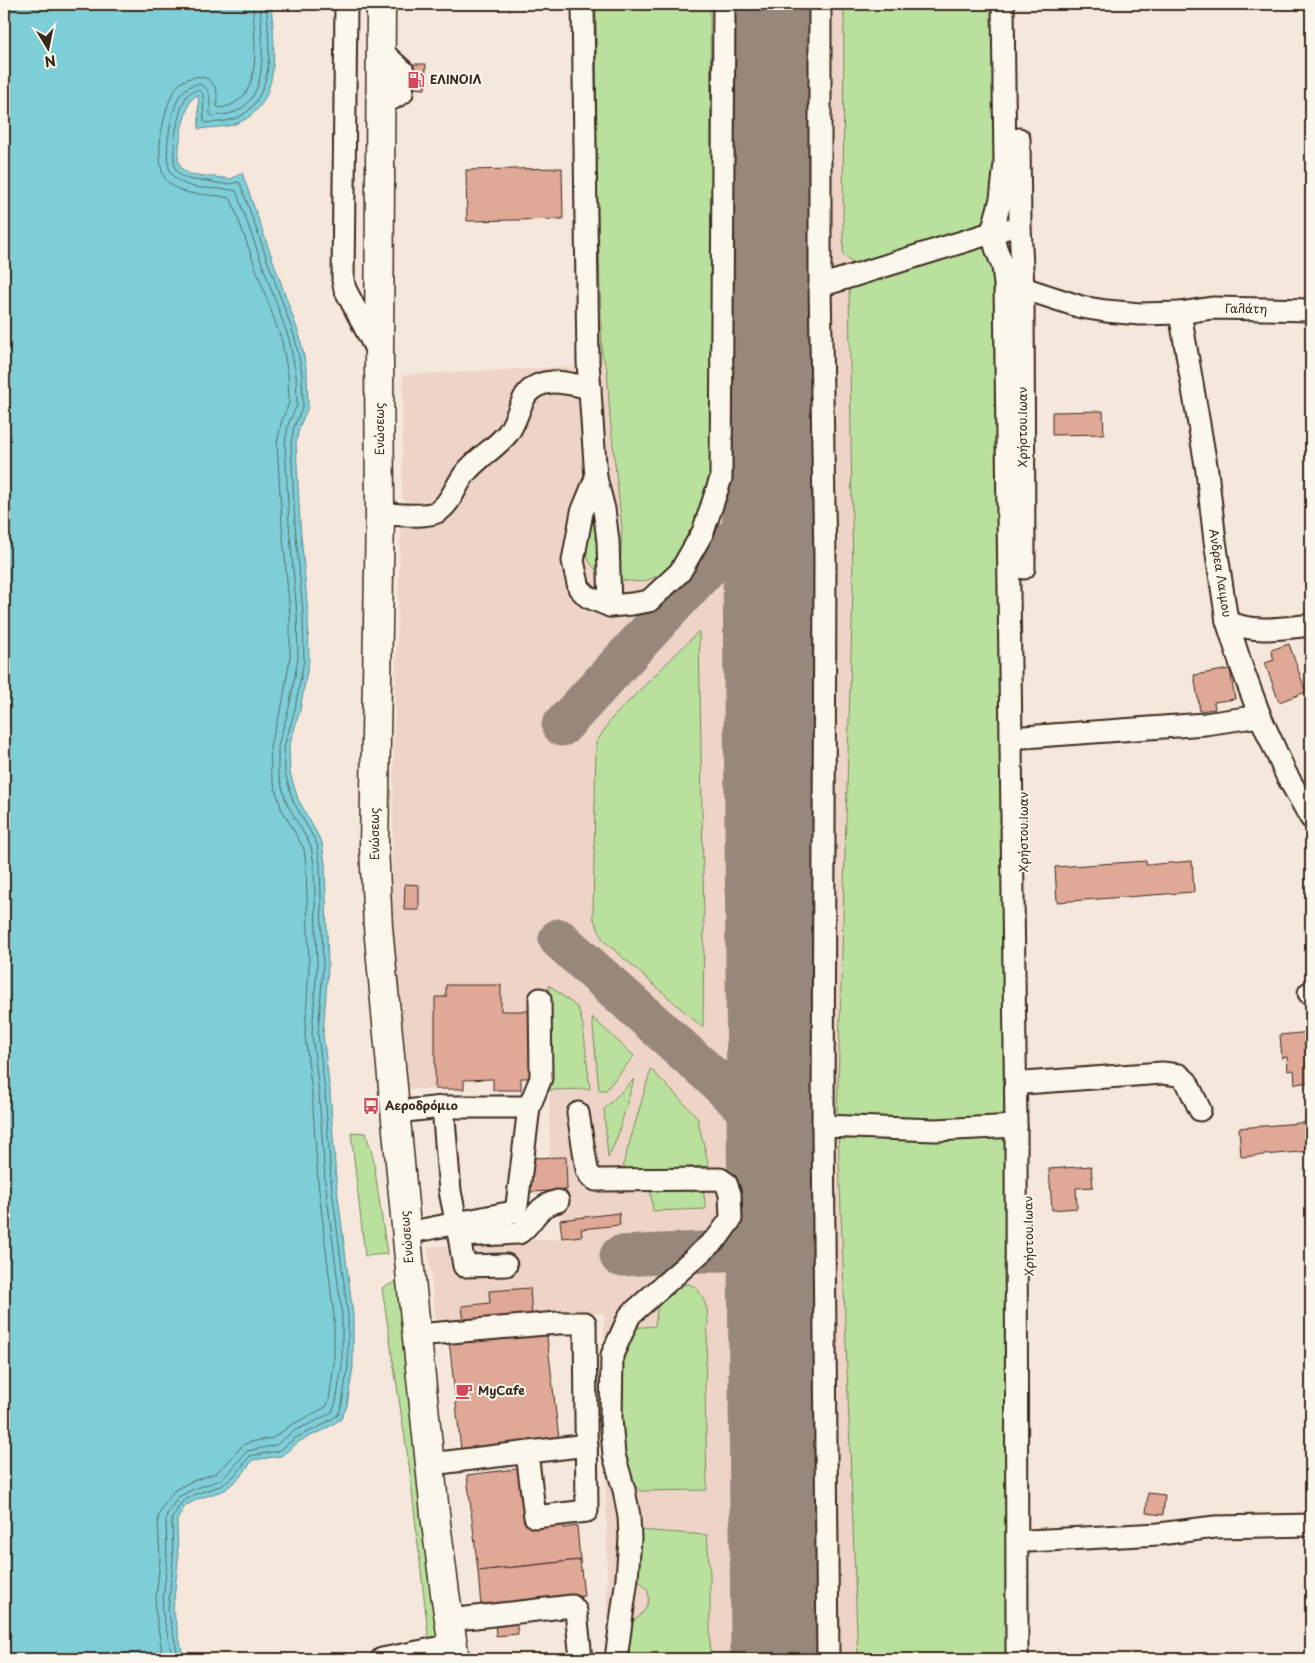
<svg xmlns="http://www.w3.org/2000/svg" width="1315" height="1663" font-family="'Playpen Sans',sans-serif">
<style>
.built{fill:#eed4c7}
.green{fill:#b9e19d;stroke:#7a865e}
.water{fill:#7eced8;stroke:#638c8e}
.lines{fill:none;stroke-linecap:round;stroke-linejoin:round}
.shore{stroke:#566c68;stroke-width:1}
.taxiway{stroke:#98887c;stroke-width:41}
.runway{stroke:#98887c;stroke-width:105}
.building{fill:#dfa897;stroke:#3b2a1e}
.minor-casing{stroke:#3b2a1e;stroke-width:25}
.major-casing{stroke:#3b2a1e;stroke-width:31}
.minor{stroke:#fbf7ec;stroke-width:21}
.major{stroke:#fbf7ec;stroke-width:28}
.labels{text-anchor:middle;stroke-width:4;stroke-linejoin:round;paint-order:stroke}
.poi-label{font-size:12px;font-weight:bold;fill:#3b2a1e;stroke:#fbf7ec;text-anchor:start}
.street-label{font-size:12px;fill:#3b2a1e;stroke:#fbf7ec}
</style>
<rect width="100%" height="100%" fill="#f5e7db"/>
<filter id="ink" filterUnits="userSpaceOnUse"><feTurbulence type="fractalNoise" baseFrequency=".02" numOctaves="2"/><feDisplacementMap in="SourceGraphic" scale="10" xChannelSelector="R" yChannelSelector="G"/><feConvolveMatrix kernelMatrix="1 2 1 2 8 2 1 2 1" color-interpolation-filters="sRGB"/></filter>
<g filter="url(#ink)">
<path class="built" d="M579 4H1010L1013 215 1007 220V235L1013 240 1024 1659H607V1557L604 1313 436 1324 428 1247 562 1238 559 1191 530 1192 528 1158H550L549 1079 521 1078V1090H493V1079L464 1080V1089H407L391 920 395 692 401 517 414 507 402 499 403 375 583 366Z"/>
<g class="green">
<path d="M596 4H710L711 147 715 269 710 501 695 532 675 559 676 569 642 582 620 580 622 527 610 418 607 368 602 355 597 181Z"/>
<path d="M844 4H999L1001 142 986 227 855 265 843 255Z"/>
<path d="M984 243 994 252 1005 594 1004 1110 1002 1117 995 1121 837 1118 853 588 849 283Z"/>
<path d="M601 504 603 576C584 560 586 556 585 532L594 522Z"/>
<path d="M699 631 704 927 703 1028 603 940 593 917 596 743 611 719Z"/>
<path d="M549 985 578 1008 583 1025 590 1089 550 1090Z"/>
<path d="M592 1017 634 1056 606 1090H599Z"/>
<path d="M651 1069 697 1117 709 1166 627 1170 623 1165Z"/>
<path d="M634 1079 617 1138 608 1158 604 1109Z"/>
<path d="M351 1132 366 1133 373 1157 387 1254 365 1256Z"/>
<path d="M838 1133 996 1134 1004 1140 1007 1150 1010 1659H858Z"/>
<path d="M650 1188 703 1189 706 1209 653 1211Z"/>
<path d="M400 1280 446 1659H431L409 1465 382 1288Z"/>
<path d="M689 1284 697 1288 702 1296 707 1309 708 1322 705 1384 707 1490 640 1491 630 1479 623 1463 619 1348 631 1328 655 1326 658 1304 678 1286Z"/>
<path d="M639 1530 707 1535 710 1574V1659H622L627 1624C640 1619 655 1603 646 1588 643 1584 638 1580 635 1576Z"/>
</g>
<path class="water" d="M4 4H271C274 41 283 103 240 122 228 128 212 127 199 129L198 94 190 101 182 126 179 148 178 160 181 168 189 174 231 179 242 173 300 337 307 372 308 407 299 428 296 444 300 523 308 613 309 660 300 710 289 747 290 773 298 799 322 843 325 864 328 967 323 1034 330 1091 336 1180 353 1315V1367L347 1406 341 1419 324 1430 300 1441 281 1456 253 1460 240 1477 225 1490 198 1499 185 1506 177 1520 178 1561 173 1609 182 1651V1659H4Z"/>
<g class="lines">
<g class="shore">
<path d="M163 1659 155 1608 160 1560 158 1519 160 1511 169 1497 175 1490 190 1482 216 1473 226 1464 243 1445 250 1442 273 1438 291 1425 326 1407 329 1400 334 1365V1316L318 1182 312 1093 305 1035 309 966 306 865 304 849 281 808 271 773 270 745 282 706 290 658V614L282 525 277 444 281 423 289 403 288 375 282 341 231 199C210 191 189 200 169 183 151 168 163 109 174 91 182 77 205 69 215 87 218 93 217 99 217 106L219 108C267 103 253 36 253 4"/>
<path d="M171 1659V1651L162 1610 167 1561 166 1520 167 1514 178 1497 194 1489 220 1480 231 1470 247 1451 276 1445 294 1431 318 1420 332 1412 336 1402 342 1366V1315L325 1181 319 1092 312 1034 317 966 314 865 311 846 287 804 278 773V746L289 708 298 659 297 613 289 524 285 444 288 425 297 405 296 374 289 339 236 191C217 186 191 193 174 177 160 164 171 110 180 95 184 89 192 84 199 84 213 89 209 102 210 114L212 116C219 115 228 115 235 112 272 96 261 35 260 4"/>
<path d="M177 1659V1651L168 1610 173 1561 172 1518 182 1502 196 1494 223 1485 236 1474 250 1456 279 1451 297 1437 321 1426 338 1415 342 1404 348 1366V1315L331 1181 325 1091 318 1034 323 967 320 864 317 844 293 801 285 773 284 747 295 709 304 660 303 613 295 524 291 444 294 427 303 406 302 373 295 338 240 183 237 182C228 186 217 183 207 181 196 180 186 181 178 173 168 162 178 109 186 97 189 93 194 90 199 90L203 94 204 121 206 123C216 122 227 122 236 118 246 115 253 107 258 98 275 68 267 36 267 4"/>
</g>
<g class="taxiway">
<path d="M712 562C716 559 720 555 724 552 740 543 764 549 771 566 774 572 774 580 775 586"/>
<path d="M562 726 754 517 767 499 775 483"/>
<path d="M559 939 716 1080 749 1112 768 1134 780 1169"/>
<path d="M716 1080C744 1098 759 1090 779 1067"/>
<path d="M620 1256 744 1250C763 1253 769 1257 780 1273"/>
</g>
<path class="runway" d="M771 4 783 1659"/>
</g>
<g class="building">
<path d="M407 64H426L425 89 406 88Z"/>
<path d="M562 168 563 219 467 221 466 170Z"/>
<path d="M1103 411 1104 434 1052 435V412Z"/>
<path d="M1289 644 1306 692 1279 702 1265 663 1274 660 1271 650Z"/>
<path d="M1230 669 1235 699 1214 702 1215 709 1200 711 1194 675Z"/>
<path d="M1146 861V865L1192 861 1194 892 1057 902 1055 867Z"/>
<path d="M405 884 419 885V910H404Z"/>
<path d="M446 985H501V1011H533L534 1078H521V1090H493V1079L464 1080V1089H435V997H446Z"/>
<path d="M1311 1032V1082L1295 1084 1294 1070 1288 1071 1287 1057 1282 1058 1280 1035Z"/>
<path d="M1311 1122V1151L1241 1157 1239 1128Z"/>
<path d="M566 1157 567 1190 530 1192 528 1158Z"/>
<path d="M1091 1166 1093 1187 1076 1188 1077 1208 1052 1210 1049 1169Z"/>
<path d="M619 1213 620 1225 581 1229 582 1236 562 1238 560 1220Z"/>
<path d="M530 1288 532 1317 464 1323 462 1306 490 1303 489 1291Z"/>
<path d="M546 1329 559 1439 461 1450 449 1340Z"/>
<path d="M525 1468 531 1522 563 1519 564 1528 577 1526 580 1560 478 1571 467 1475Z"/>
<path d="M1148 1493 1165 1495 1163 1515 1146 1513Z"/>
<path d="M580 1560 584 1596 481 1607 478 1571Z"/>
<path d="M516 1619 518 1634 496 1636 495 1622Z"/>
</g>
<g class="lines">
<g class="minor-casing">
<g id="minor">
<path d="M346 4 343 280 345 289 379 355"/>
<path d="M583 4 588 362 596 478 582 512 573 561 579 588 588 597 610 606 632 604 649 601 680 572 703 532 721 478 724 4"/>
<path d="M820 4V286L825 558 823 1126 828 1659"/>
<path d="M1003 4 1005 164 1001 199 992 232 996 248 1003 266 1005 284 1016 1126 1017 1659"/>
<path d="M380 106 402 93 403 71 380 50"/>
<path d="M1019 139 1020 226 1023 288 1024 568"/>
<path d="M820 286 1004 229"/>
<path d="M1023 288 1081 307 1106 311 1140 314 1180 313 1212 308 1311 310"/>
<path d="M1180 313 1207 471 1215 541 1227 621 1242 668 1260 716 1286 774 1311 818"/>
<path d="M596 478 604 509 608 541 610 606"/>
<path d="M380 514C395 514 424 518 437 512 450 505 455 487 464 475 474 460 495 449 508 433 517 420 519 406 526 395 541 374 569 384 590 388"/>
<path d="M1227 621C1252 634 1284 628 1311 625"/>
<path d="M1024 737 1205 724 1260 716"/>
<path d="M1309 993H1311"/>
<path d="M1024 1083 1162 1073 1179 1075 1187 1082 1200 1110"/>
<path d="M443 1107 450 1191 459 1236 519 1233C536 1221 534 1207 558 1201"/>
<path d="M529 1107 541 1078 540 999"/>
<path d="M396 1112 443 1107H529L517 1205 513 1212 407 1233"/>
<path d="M578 1113 587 1170 591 1177 596 1180 720 1179 726 1183 730 1194 731 1219 718 1237 630 1315 612 1355 611 1419 614 1455 624 1490 629 1516 630 1539 627 1578 616 1659"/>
<path d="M823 1126 936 1130 1016 1126"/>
<path d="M459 1236 464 1266 506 1265"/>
<path d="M417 1335 558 1323H585L587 1511 535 1517 527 1453"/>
<path d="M431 1464 587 1445"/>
<path d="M1028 1541 1159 1534 1215 1527 1311 1525"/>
<path d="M449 1620 572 1606 576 1611 581 1659"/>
<path d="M382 1659 453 1645"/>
</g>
</g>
<g class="major-casing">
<path id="major" d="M381 4 379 356 380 514 374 847 378 927 411 1280 436 1523 445 1593 455 1659"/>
</g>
<use href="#minor" class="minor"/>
<use href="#major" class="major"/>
</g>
</g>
<defs>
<g id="fuel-bare" transform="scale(1.35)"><path d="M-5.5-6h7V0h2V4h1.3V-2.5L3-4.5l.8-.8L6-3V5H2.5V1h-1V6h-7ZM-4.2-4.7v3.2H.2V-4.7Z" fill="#d1495b" stroke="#fbf7ec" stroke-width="2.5" paint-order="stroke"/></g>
<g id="bus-bare" transform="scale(1.35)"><path d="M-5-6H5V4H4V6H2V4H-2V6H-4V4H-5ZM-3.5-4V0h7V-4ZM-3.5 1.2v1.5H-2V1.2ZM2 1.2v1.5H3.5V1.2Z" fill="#d1495b" stroke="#fbf7ec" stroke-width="2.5" paint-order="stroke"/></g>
<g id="cafe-bare" transform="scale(1.35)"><path d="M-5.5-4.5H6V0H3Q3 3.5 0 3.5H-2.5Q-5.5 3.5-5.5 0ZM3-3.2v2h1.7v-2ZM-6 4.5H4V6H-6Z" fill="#d1495b" stroke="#fbf7ec" stroke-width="2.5" paint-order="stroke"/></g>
</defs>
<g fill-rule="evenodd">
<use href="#fuel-bare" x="416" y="80"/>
<use href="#bus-bare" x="371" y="1106"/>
<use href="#cafe-bare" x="464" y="1391"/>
</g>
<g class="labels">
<g class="poi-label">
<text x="430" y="84">ΕΛΙΝΟΙΛ</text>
<text x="385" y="1110">Αεροδρόμιο</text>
<text x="478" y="1395">MyCafe</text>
</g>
<g class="street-label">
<text transform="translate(1246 309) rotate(1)" y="4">Γαλάτη</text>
<text transform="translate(1023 427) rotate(-90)" y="4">Χρήστου.Ιωαν</text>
<text transform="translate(380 429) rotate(-90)" y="4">Ενώσεως</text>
<text transform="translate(1220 573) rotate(81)" y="4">Ανδρεα Λαιμου</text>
<text transform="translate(1024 832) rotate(-90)" y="4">Χρήστου.Ιωαν</text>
<text transform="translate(375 834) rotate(-90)" y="4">Ενώσεως</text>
<text transform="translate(1029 1236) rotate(-91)" y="4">Χρήστου.Ιωαν</text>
<text transform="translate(407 1237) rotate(-95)" y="4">Ενώσεως</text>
</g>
</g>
<rect width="1315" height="1663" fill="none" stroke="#fbf7ec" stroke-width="20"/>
<rect x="10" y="10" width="1295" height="1643" fill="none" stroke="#3b2a1e" stroke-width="2" filter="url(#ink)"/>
<g transform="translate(48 48) rotate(170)" stroke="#fbf7ec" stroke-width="4" paint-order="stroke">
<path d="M0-4L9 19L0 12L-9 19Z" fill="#3b2a1e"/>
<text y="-8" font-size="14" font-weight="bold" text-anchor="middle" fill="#3b2a1e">N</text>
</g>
</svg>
